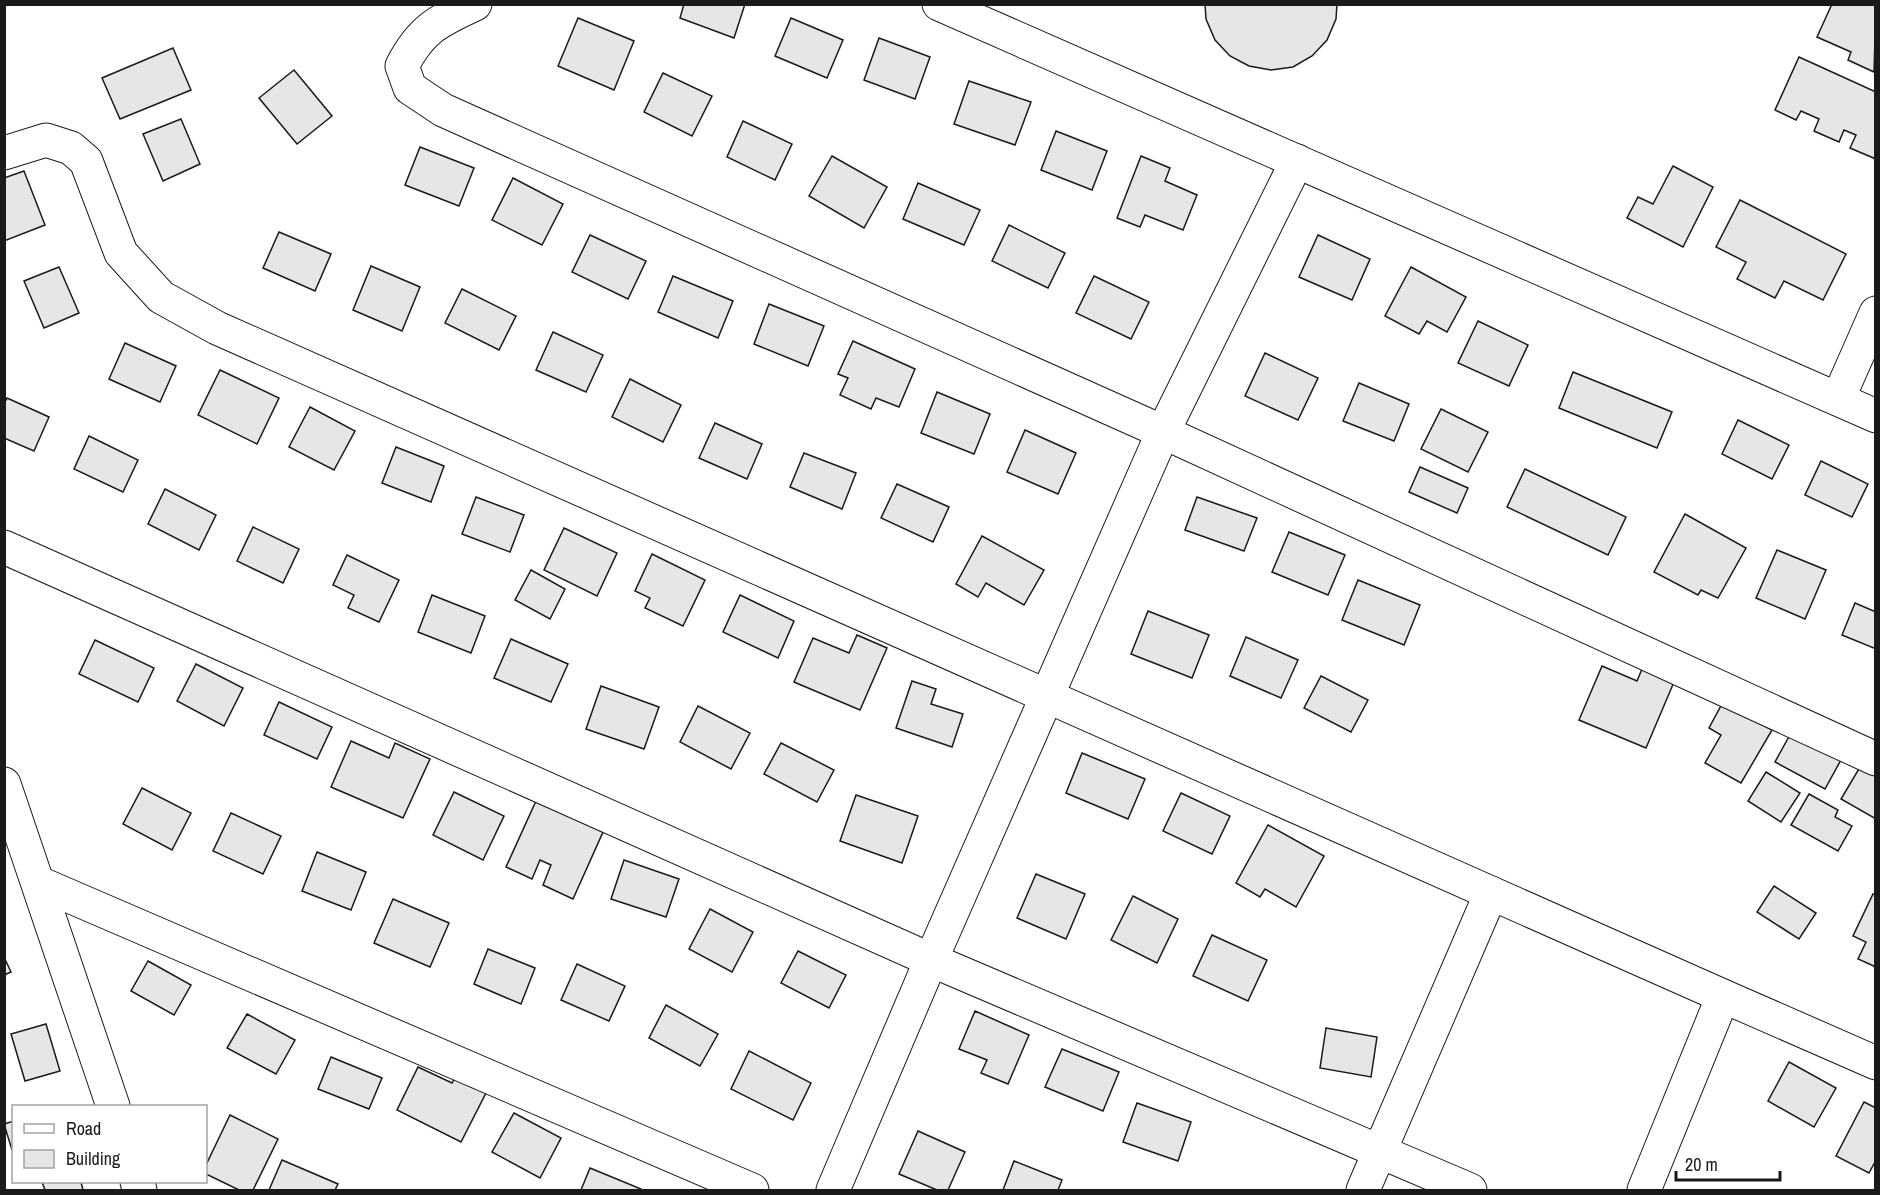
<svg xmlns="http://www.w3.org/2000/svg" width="1880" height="1195" font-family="'Archivo Narrow',sans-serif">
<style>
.building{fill:#e6e6e6;stroke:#1a1a1a;stroke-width:1.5}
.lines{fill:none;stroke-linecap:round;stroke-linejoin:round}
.minor-casing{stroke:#1a1a1a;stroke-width:35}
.minor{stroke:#fff;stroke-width:33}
</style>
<rect width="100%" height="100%" fill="#fff"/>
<g class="building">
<path d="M684 4H745L734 38 680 18Z"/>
<path d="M1205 4H1337L1336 19 1327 40 1312 56 1293 67 1271 70 1249 66 1230 56 1215 40 1206 19Z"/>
<path d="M1832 4H1876L1874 72 1848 60 1851 52 1817 37Z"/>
<path d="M578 18 634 41 614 90 558 66Z"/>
<path d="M791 18 843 40 827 78 775 56Z"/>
<path d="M879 38 930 57 915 99 864 80Z"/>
<path d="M173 48 191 90 120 119 102 78Z"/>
<path d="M1799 57 1876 92V159L1850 148 1856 135 1844 130 1839 142 1814 131 1819 119 1801 111 1796 120 1775 110Z"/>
<path d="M294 70 332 116 297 144 259 98Z"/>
<path d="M663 73 712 96 692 136 644 112Z"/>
<path d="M969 81 1031 102 1015 145 954 124Z"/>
<path d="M181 119 200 164 163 181 143 134Z"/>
<path d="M743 121 792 144 775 180 727 157Z"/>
<path d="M1056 131 1107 151 1092 190 1041 170Z"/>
<path d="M420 147 474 168 459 206 405 185Z"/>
<path d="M832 156 887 187 864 228 809 196Z"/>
<path d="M1141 156 1170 168 1165 181 1197 195 1183 230 1145 215 1140 227 1117 218Z"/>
<path d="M1673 166 1713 187 1683 247 1627 218 1638 197 1653 204Z"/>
<path d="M24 171 45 225 4 241V178Z"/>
<path d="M513 178 563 204 542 245 492 220Z"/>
<path d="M918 183 980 210 964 245 903 219Z"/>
<path d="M1740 200 1846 254 1823 300 1784 281 1775 298 1737 279 1746 262 1716 247Z"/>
<path d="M1009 225 1065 253 1048 288 992 261Z"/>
<path d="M279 232 331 254 315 291 263 268Z"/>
<path d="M590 235 646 261 628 299 572 272Z"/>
<path d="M1318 235 1370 259 1352 300 1299 277Z"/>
<path d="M371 266 420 287 402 331 353 310Z"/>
<path d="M59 267 79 313 44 328 24 281Z"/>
<path d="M1411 267 1466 297 1447 332 1427 321 1419 334 1385 316Z"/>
<path d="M673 276 733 301 718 338 658 312Z"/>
<path d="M1094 276 1149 302 1131 339 1076 313Z"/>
<path d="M462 289 516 316 499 350 445 323Z"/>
<path d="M769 304 824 326 808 366 754 344Z"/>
<path d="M1478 321 1528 345 1509 386 1458 363Z"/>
<path d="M553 332 603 355 586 392 536 370Z"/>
<path d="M853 341 915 369 899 407 876 398 871 409 840 395 848 378 838 374Z"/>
<path d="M125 343 176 366 160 402 109 379Z"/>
<path d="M1265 353 1318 378 1298 420 1245 396Z"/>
<path d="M220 370 279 398 257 444 198 415Z"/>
<path d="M1573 372 1672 412 1657 448 1559 408Z"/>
<path d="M630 379 681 405 663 442 612 417Z"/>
<path d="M1359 383 1409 404 1394 441 1343 421Z"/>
<path d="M937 392 990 414 974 454 921 433Z"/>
<path d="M7 398 49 417 34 451 4 438V404Z"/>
<path d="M310 407 355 431 334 470 289 447Z"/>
<path d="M1441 409 1488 432 1468 472 1421 449Z"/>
<path d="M1738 420 1789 445 1772 479 1722 454Z"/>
<path d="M715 423 762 444 747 479 699 458Z"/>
<path d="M1025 430 1076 453 1058 494 1007 472Z"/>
<path d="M89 436 138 460 123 492 74 469Z"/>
<path d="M396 447 444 466 431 502 382 483Z"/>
<path d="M804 453 856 473 842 509 790 487Z"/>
<path d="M1821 461 1868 484 1852 517 1805 495Z"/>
<path d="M1420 467 1468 488 1457 513 1409 492Z"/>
<path d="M1525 469 1626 517 1608 555 1507 507Z"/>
<path d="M897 484 949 507 933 542 881 518Z"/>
<path d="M165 489 216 515 199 550 148 524Z"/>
<path d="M476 497 524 515 510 552 462 534Z"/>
<path d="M1197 497 1257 518 1244 551 1185 530Z"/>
<path d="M1685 514 1746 548 1718 598 1701 590 1698 595 1654 572Z"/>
<path d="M253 527 299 549 283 583 237 561Z"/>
<path d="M564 528 617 553 597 596 544 570Z"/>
<path d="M1289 532 1345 555 1328 595 1272 572Z"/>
<path d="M982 536 1044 570 1024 605 986 583 978 597 956 584Z"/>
<path d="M1777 550 1826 570 1805 619 1756 598Z"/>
<path d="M652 554 705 580 683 626 645 608 650 598 635 591Z"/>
<path d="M347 555 399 580 379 622 348 608 354 595 333 585Z"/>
<path d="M531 570 565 589 550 619 515 600Z"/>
<path d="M1358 580 1420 605 1404 645 1342 620Z"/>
<path d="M432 595 485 616 471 653 418 632Z"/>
<path d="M740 595 794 621 778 658 723 632Z"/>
<path d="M1855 603 1876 612V649L1842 635Z"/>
<path d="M1148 611 1209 635 1192 678 1131 654Z"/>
<path d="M857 635 887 648 860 710 794 682 813 638 849 653Z"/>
<path d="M1246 637 1298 660 1281 698 1230 676Z"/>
<path d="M511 639 568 664 551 702 494 678Z"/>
<path d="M95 640 154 668 138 702 79 674Z"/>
<path d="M196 664 243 688 224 726 177 701Z"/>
<path d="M1602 666 1637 681 1642 669 1674 682 1646 748 1579 720Z"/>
<path d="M1321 676 1368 700 1351 732 1304 708Z"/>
<path d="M912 681 936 689 931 704 963 714 952 747 896 728Z"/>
<path d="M601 686 659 707 644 749 586 729Z"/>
<path d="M279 702 332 727 317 759 264 735Z"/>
<path d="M1723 702 1772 730 1741 783 1705 763 1721 735 1709 728Z"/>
<path d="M698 706 750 733 731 769 680 742Z"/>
<path d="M1792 731 1842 758 1825 789 1775 762Z"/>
<path d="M351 741 389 758 395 743 430 759 403 818 331 787Z"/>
<path d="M781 743 834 770 817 802 764 774Z"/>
<path d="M1082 753 1145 779 1128 819 1066 793Z"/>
<path d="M1860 767 1876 776V819L1841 799Z"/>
<path d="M1766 772 1800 793 1781 822 1748 801Z"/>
<path d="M142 788 191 813 172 850 123 824Z"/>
<path d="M454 792 504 816 483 860 433 835Z"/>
<path d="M1181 793 1230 816 1212 854 1163 831Z"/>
<path d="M1809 794 1838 810 1835 817 1852 826 1838 851 1791 825Z"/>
<path d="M856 795 918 816 902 863 840 841Z"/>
<path d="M536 801 603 832 573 899 543 885 551 865 540 860 532 879 506 867Z"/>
<path d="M231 813 281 836 263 874 213 851Z"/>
<path d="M1268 825 1324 856 1296 907 1265 889 1260 897 1236 883Z"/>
<path d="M317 852 366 872 351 910 302 891Z"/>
<path d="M624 860 679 879 666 917 611 899Z"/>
<path d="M1036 874 1085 894 1066 939 1017 918Z"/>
<path d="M1774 886 1816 913 1799 939 1757 912Z"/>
<path d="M1873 894 1876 895V967L1858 959 1866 942 1853 936Z"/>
<path d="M1133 896 1178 919 1157 963 1111 940Z"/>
<path d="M393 899 449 923 430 967 374 943Z"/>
<path d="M710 909 753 932 732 972 689 949Z"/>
<path d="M1212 935 1267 960 1248 1001 1193 976Z"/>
<path d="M488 949 535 968 521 1004 474 984Z"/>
<path d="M798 951 846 975 829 1008 781 983Z"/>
<path d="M4 957 11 972 4 975Z"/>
<path d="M148 961 191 985 174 1015 131 991Z"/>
<path d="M577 964 625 986 609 1021 561 1000Z"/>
<path d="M666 1005 718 1034 700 1066 649 1038Z"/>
<path d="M975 1011 1029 1035 1008 1084 981 1073 987 1060 959 1049Z"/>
<path d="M247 1014 295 1040 276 1074 227 1048Z"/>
<path d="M46 1024 60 1071 25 1081 11 1034Z"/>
<path d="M1326 1028 1377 1037 1371 1077 1320 1068Z"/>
<path d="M1062 1049 1119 1072 1103 1111 1045 1087Z"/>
<path d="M749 1051 811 1083 793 1120 731 1089Z"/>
<path d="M331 1057 382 1078 369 1109 318 1089Z"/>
<path d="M1789 1062 1836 1088 1814 1127 1768 1101Z"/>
<path d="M418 1067 452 1083 457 1074 488 1089 461 1142 397 1110Z"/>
<path d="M1864 1102 1876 1108V1160L1869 1173 1836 1156Z"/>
<path d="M1137 1103 1191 1122 1178 1161 1123 1142Z"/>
<path d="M514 1113 561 1138 540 1178 492 1152Z"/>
<path d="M230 1115 278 1139 253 1190H239L206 1174V1165Z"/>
<path d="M14 1121V1149L12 1150 4 1124Z"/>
<path d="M918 1131 965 1152 948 1190H937L899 1174Z"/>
<path d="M282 1160 338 1184 335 1190H269Z"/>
<path d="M1014 1161 1062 1180 1058 1190H1003Z"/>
<path d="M590 1168 641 1189V1190H581Z"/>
<path d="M42 1182H81L83 1190H45Z"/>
</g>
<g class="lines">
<g class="minor-casing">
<g id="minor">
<path d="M475 4C438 21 421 29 402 66L410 88 443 110 1163 432 1876 759"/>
<path d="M939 4 1876 416"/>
<path d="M4 153 46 140 71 148 86 161 121 253 161 297 217 328 1723 996 1644 1190"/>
<path d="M1838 399 1876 313"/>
<path d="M4 547 931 960 1470 1190"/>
<path d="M4 784 113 1106"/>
<path d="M39 883 752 1190"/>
<path d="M1723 996 1876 1063"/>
<path d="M137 1182 140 1190"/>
<path d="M833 1190 931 960 1163 432 1297 161"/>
<path d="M1363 1190 1491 893"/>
</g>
</g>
<use href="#minor" class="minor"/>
</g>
<rect width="1880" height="1195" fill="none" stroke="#1a1a1a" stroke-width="12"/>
<rect x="12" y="1105" width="195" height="78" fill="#ffffff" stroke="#a3a3a3" stroke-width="1.5"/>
<rect x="24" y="1124" width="30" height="9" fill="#ffffff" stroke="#a3a3a3" stroke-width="1.5"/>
<text x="66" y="1135" font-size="18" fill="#1a1a1a">Road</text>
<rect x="24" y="1150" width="30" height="18" fill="#e6e6e6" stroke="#a3a3a3" stroke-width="1.5"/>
<text x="66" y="1165" font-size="18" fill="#1a1a1a">Building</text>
<path d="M1676 1171v9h104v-9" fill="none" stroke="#1a1a1a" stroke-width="3"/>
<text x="1685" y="1171" font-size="18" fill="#1a1a1a" stroke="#ffffff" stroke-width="4.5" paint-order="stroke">20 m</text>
</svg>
